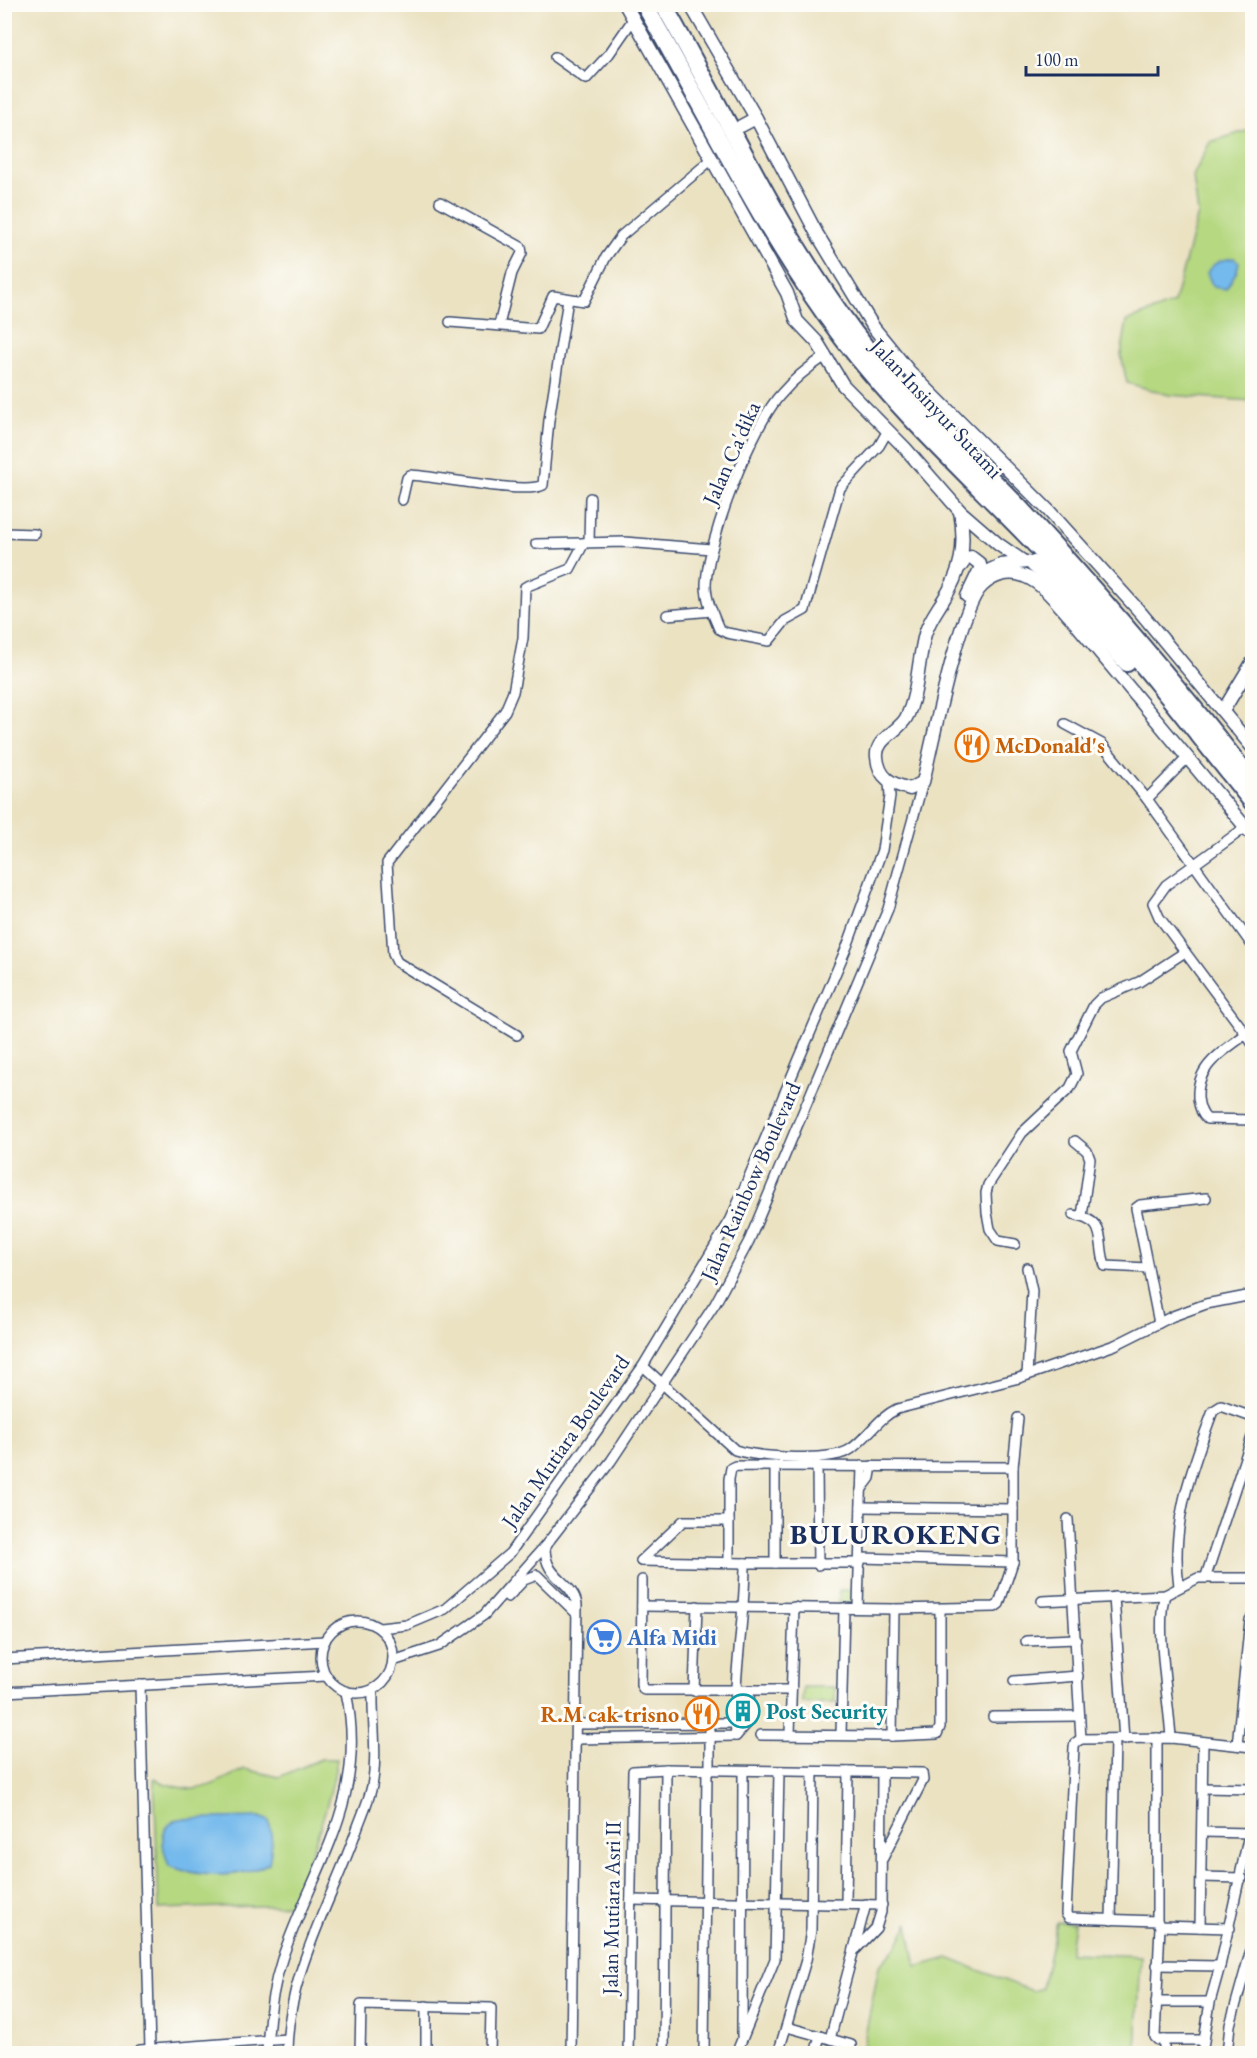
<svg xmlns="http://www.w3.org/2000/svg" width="1257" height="2058" font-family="'EB Garamond',serif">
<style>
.green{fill:#b6d881;stroke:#688470;stroke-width:1.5}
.water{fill:#75baec;stroke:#4874a5;stroke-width:1.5}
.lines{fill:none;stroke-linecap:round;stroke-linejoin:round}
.minor-casing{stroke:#3a4a6d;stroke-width:12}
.tertiary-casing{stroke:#3a4a6d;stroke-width:15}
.motorway-casing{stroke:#3a4a6d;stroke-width:20}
.minor{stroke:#fff;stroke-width:9}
.tertiary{stroke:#fff;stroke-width:12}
.motorway{stroke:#fff;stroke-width:16}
.labels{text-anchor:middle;stroke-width:6;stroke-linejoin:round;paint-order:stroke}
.street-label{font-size:22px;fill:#1b2f5e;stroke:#fdfcf7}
.food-label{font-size:22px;font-weight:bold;fill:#c56008;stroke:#fdfcf7;text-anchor:start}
.shop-label{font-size:22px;font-weight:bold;fill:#366cbe;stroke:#fdfcf7;text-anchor:start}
.culture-label{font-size:22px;font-weight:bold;fill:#0d838f;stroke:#fdfcf7;text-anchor:start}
.district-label{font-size:28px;font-weight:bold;letter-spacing:1.5px;fill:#1b2f5e;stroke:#fdfcf7}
</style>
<rect width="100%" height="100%" fill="#fdfcf7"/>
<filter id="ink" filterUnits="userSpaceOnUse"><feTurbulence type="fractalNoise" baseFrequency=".0167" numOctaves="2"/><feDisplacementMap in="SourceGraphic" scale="12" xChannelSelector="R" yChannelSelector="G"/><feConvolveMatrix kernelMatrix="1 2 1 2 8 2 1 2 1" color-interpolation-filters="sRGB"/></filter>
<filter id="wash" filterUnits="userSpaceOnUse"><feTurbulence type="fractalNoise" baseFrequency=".008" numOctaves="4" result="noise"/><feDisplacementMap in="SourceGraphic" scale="24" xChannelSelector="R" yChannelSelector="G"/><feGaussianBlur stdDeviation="1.35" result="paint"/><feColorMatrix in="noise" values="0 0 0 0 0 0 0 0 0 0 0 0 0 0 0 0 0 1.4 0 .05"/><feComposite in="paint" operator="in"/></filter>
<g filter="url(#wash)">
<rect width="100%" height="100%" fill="#ebe2c2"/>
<g class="green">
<path d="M1252 129V401L1169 395 1127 383 1121 355 1127 321 1174 303 1198 214 1193 176 1210 142Z"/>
<rect x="839" y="1590" width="16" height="13"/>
<path d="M803 1687H835V1703H802Z"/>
<path d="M321 1759H337C329 1811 310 1856 291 1905L159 1909 154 1779C198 1798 206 1787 245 1769L279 1777Z"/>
<path d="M1057 1922 1074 1923 1070 1953 1141 1956 1136 2051 1146 2053 874 2054 863 2047 879 1966 897 1946 908 1924 916 1967 948 1958 1032 1991 1042 1988Z"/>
</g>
<g class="water">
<path d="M1234 258 1239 262 1237 271 1226 289 1213 287 1207 273C1212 263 1223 259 1234 258Z"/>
<path d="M260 1817 269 1821C273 1836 272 1848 269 1863 239 1880 200 1877 169 1866 162 1847 156 1828 179 1819Z"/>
</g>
</g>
<g filter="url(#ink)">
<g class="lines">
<g class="minor-casing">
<g id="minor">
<path d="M555 57 586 79 609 54 634 18"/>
<path d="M440 202 521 247 522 253 512 273 499 325"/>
<path d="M450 322 538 329 553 296 584 301 606 257 621 236 711 160"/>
<path d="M824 357C809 367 794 379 782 393 752 424 707 542 706 585 706 600 713 615 719 629L727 633 769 641 785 621 805 610 840 488 879 446 887 432"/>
<path d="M402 500 407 478 410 475C436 476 526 495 543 485L549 420 568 299"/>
<path d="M4 533 35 534"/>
<path d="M589 542 590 498"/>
<path d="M536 544 625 542 711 549"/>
<path d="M667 615 712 611"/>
<path d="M1065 724 1102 744 1147 799 1252 945"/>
<path d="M1147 799 1188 757"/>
<path d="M1246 827 1166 885 1153 903 1159 917 1246 1034 1252 1029"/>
<path d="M517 1035 397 962 393 954 387 863 505 711 513 692 523 638 525 587 570 569 584 543"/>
<path d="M1252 1043 1246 1034C1223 1052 1196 1065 1198 1098 1199 1106 1201 1114 1207 1119L1252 1120"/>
<path d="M1075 1141 1087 1151 1090 1159 1082 1216"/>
<path d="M1073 1215C1108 1221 1097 1239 1105 1266L1148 1268"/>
<path d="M1015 1244 998 1241 990 1229 987 1213 986 1193 988 1185 1022 1133 1070 1088 1077 1074 1071 1051 1094 1005 1101 998 1139 982 1185 952"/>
<path d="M1027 1268 1032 1291 1027 1375"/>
<path d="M1159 1323 1136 1208 1140 1205 1206 1198"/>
<path d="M643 1366 735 1450C758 1457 831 1463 851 1449 868 1437 878 1418 897 1409L1019 1378 1115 1345 1173 1316 1206 1304 1252 1295"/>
<path d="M817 1465 818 1565"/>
<path d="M1013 1467 1018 1418"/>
<path d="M861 1490 870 1478 872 1466"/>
<path d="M861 1507 1013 1509"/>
<path d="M1068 1519 1081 1739 1171 1738 1252 1747"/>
<path d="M545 1546C544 1580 573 1580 577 1605L571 2054"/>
<path d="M860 1558 1013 1562"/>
<path d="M641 1561 745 1563C745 1621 732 1679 736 1736"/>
<path d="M641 1561 683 1521H729"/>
<path d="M745 1563H860"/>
<path d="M775 1563V1466"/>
<path d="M1206 1576 1252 1437"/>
<path d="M642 1580 641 1685 644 1690H791"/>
<path d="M1179 1586C1170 1524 1192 1468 1213 1411L1221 1406 1252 1417"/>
<path d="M1165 1595C1155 1624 1169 1703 1171 1738"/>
<path d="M508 1597 524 1580 537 1575 575 1612"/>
<path d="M1114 1597 1124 1740"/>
<path d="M1042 1601 1165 1595 1198 1578H1252"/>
<path d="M642 1606 894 1609 995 1607 999 1604 1013 1562V1467L735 1466 731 1468 729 1479V1562"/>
<path d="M858 1607 862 1466"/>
<circle cx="357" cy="1657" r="36"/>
<path d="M380 1628 407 1625 445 1609 510 1553 643 1366 731 1219 848 944 882 850 890 796 889 783"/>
<path d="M1026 1641 1076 1639"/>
<path d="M4 1659 325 1641"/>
<path d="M393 1661 439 1646 484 1615 545 1546 611 1461 715 1304 749 1241 888 909 923 782"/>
<path d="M1014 1681 1078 1676"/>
<path d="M140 1685 150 2049"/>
<path d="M694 1691 697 1606"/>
<path d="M4 1692 326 1676"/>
<path d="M993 1717 1079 1716"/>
<path d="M576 1724 735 1723"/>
<path d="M710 1730V1770"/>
<path d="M790 1734 794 1607"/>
<path d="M761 1735 892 1736 937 1734 940 1727V1609"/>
<path d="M841 1735 844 1608"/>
<path d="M892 1736 894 1609"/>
<path d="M576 1739 736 1736 750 1720 749 1691"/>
<path d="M1081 1739 1075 1743 1074 1747 1066 1914 1069 1918 1157 1921 1160 1926 1230 1928"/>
<path d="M1237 1745 1250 1620"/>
<path d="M1203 1788 1252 1789"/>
<path d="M1202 1832 1251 1833"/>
<path d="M1201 1877 1242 1878"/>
<path d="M631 1900 882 1905"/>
<path d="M846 1903 848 1772"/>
<path d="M1111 1920 1115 1740"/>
<path d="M1157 1921V1738"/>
<path d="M1160 1926 1155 2037 1158 2040H1203"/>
<path d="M1200 1927 1203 1742"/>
<path d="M856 1949 876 1928 881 1912 882 1773"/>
<path d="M1157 1965 1220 1966 1252 1821"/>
<path d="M1156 2002H1210"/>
<path d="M787 2027 848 2044 851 2045 850 2054"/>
<path d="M742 2036 743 1771"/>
<path d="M830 2039 866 1904"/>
<path d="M133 2054 140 2050 287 2039"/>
<path d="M267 2054C268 2021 272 1990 282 1959 314 1864 369 1800 346 1692"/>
<path d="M287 2054C287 1973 331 1903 357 1829 362 1815 369 1800 372 1786 378 1755 372 1722 373 1690"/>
<path d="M360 2054 361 2005 491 2008 490 2054"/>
<path d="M426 2054V2006"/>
<path d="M628 2054 633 1771 666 1769 922 1773 923 1780 883 1858"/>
<path d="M664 2054 666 1769"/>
<path d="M704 2054 707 1770"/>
<path d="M736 2054 775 1959 779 1772"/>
<path d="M778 2054 806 1960 811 1930 813 1772"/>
<path d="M815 2054 820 2036"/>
<path d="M1164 2054V2040"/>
<path d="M1202 2054 1210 2002 1220 1966"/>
<path d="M1227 2054 1230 2025 1252 1946"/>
</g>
</g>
<g class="tertiary-casing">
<g id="tertiary">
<path d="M625 4 787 293 797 321 817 342 843 385 905 448 960 511 998 544 1024 562"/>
<path d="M690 4 756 118 817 234 874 328 909 371 1049 511 1141 613 1252 747"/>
<path d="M741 126 756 118"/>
<path d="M960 511C966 545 962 572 942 602 935 613 929 621 925 634 918 659 918 696 906 718 898 732 875 739 877 757 879 779 892 784 910 789L923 782C932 745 959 607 982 586 993 575 1009 570 1024 576 1043 583 1058 604 1071 618L1252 835"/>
<path d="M961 566 966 559 971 557 980 564V569L967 596"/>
<path d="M977 576 1001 565 1027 562"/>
<path d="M1223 711 1252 663"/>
</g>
</g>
<g class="motorway-casing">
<g id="motorway">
<path d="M644 4C709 117 765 236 843 339 909 425 992 497 1065 576 1132 648 1191 726 1252 802"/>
<path d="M663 4C726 114 778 230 854 332 902 396 964 449 1019 507 1101 595 1178 686 1252 781"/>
<path d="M1034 564 1050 577 1127 663"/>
</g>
</g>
<use href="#minor" class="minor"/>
<use href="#tertiary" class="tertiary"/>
<use href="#motorway" class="motorway"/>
</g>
</g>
<defs>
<g id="restaurant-ring" transform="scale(1.725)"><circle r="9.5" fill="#fdfcf7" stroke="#e8710a" stroke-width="1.5"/><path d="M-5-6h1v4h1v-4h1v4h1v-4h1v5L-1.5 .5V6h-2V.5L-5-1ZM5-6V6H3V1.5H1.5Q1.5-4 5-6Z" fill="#e8710a"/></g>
<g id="supermarket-ring" transform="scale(1.725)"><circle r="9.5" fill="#fdfcf7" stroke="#3f7fe0" stroke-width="1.5"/><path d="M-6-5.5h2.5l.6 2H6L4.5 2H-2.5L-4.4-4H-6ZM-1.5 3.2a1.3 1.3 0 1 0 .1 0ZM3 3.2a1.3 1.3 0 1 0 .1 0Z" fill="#3f7fe0"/></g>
<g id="building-ring" transform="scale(1.725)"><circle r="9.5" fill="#fdfcf7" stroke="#0f9aa8" stroke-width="1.5"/><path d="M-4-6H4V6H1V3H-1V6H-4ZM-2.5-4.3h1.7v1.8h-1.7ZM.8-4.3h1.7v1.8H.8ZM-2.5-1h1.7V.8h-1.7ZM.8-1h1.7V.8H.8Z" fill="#0f9aa8"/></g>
</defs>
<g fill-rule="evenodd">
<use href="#restaurant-ring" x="972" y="745"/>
<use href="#supermarket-ring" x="604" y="1637"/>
<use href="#building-ring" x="743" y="1711"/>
<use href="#restaurant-ring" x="702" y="1714"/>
</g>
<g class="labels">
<g class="street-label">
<text transform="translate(937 408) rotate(47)" y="8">Jalan Insinyur Sutami</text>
<text transform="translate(731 453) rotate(-66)" y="8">Jalan Ca'dika</text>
<text transform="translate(750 1181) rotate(-66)" y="8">Jalan Rainbow Boulevard</text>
<text transform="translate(565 1441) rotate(-55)" y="8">Jalan Mutiara Boulevard</text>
<text transform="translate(611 1908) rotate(-89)" y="8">Jalan Mutiara Asri II</text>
</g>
<g class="food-label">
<text x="995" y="753">McDonald's</text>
<text x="679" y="1722" text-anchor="end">R.M cak trisno</text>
</g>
<g class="shop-label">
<text x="627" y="1645">Alfa Midi</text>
</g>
<g class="culture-label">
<text x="766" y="1719">Post Security</text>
</g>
<g class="district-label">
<text x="896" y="1544">BULUROKENG</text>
</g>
</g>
<rect width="1257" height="2058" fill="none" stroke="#fdfcf7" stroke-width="24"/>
<path d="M1026 66v9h132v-9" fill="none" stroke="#1b2f5e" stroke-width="3"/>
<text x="1035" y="66" font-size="18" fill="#1b2f5e" stroke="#fdfcf7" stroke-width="4.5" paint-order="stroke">100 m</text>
</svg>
